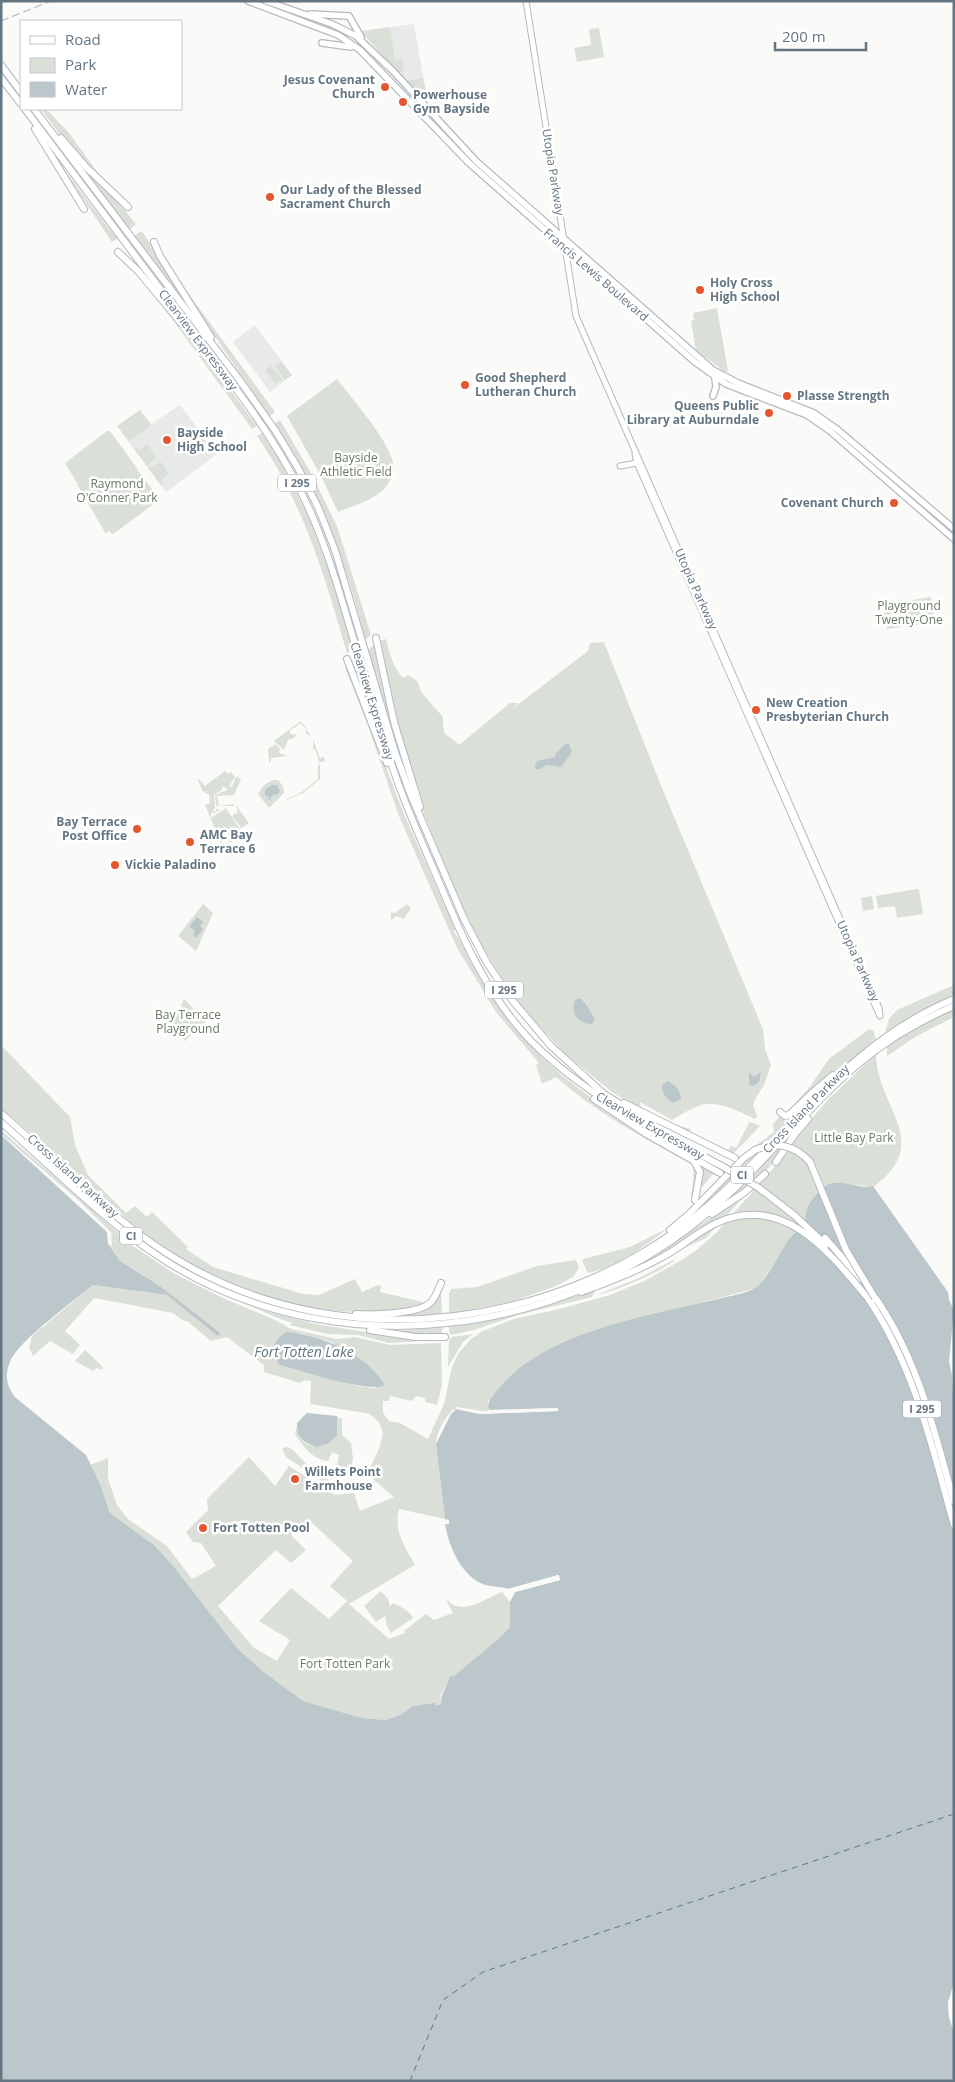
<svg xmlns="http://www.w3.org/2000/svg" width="955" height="2082" font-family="'Open Sans',sans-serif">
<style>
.built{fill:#e8e9e9}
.green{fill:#dadfd7;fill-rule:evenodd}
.water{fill:#bbc7cb}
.pier{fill:#fafaf8}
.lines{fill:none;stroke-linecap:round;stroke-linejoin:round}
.ferry{stroke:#60757c;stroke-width:1;stroke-dasharray:6 5;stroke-linecap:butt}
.secondary-casing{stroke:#b3babf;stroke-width:7}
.primary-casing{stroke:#b5babe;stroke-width:8}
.motorway-casing{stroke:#b4b9bd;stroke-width:8}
.secondary{stroke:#fff;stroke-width:5}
.primary{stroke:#fff;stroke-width:5.5}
.motorway{stroke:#fff;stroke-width:6}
.rail{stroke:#a2aab0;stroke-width:1;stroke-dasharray:8 4;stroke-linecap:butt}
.motorway-bridge-casing{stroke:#b4b9bd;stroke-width:8;stroke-linecap:butt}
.motorway-bridge{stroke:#fff;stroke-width:6}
.poi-dot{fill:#e4572e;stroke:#fff;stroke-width:2}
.labels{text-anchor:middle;stroke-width:5;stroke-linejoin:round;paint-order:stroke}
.shield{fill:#fff;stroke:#939fa8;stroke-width:1}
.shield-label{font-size:11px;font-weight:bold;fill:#657683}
.poi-label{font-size:12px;font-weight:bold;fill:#657683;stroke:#fff;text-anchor:start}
.street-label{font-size:12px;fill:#657683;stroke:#fff}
.park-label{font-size:12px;fill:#687a64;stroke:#fff}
.water-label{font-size:14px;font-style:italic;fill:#60757c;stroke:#fff}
</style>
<rect width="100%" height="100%" fill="#fafaf8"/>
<g class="built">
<path d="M414 24 427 98 423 101 395 67 362 33V31Z"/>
<path d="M255 325 292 375 270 392 233 342Z"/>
<path d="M180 405 217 454 166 492 117 426 140 410 151 424Z"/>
</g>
<g class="green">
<path d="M390 27 395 60 402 59 404 71 398 72 362 33V31Z"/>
<path d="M599 28 604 57 577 62 574 48 591 45 589 29Z"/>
<path d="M423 78 427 98 423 101 404 81Z"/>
<path d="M41 109H46L69 133 105 183 67 144Z"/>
<path d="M59 163 110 230 118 238 112 242Z"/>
<path d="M81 165 112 195 136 224 129 230Z"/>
<path d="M142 231 197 319 134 236Z"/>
<path d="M175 275 275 412 269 417C238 369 205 324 175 275Z"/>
<path d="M146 283 173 318 198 346 257 426 252 429Z"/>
<path d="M717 308 728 371 725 372 696 350 691 321 694 320 693 313Z"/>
<path d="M281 362 292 375 285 380 275 366Z"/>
<path d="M272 366 282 379 276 384 265 370Z"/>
<path d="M337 379C353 400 387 438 393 462 395 471 390 484 383 490 371 501 353 506 338 512L321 476 287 416Z"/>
<path d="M140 410 151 425 129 441 117 426Z"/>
<path d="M280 420 312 475 337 526 371 635 365 640C347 562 318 490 274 424Z"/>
<path d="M193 427 199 435 191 441 185 433Z"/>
<path d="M107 431H110L139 471 133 465 153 490 158 501 113 534 108 531 106 534 77 484 79 483H77L65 463Z"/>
<path d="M262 433 281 462 309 518 328 568 354 648 347 653C325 577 303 502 257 436Z"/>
<path d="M200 436 206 444 198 450 192 442Z"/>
<path d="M147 444 156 457 147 466 134 449 137 447 139 450Z"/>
<path d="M161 462 169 474 161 480 163 483 161 485 148 468Z"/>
<path d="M931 597 935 622 887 629 883 605Z"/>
<path d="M386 639C389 651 394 671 404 678L408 675 417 681 422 693 443 717C443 739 445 731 459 745L510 703H518L512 709 588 651 590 643 604 642 662 788 763 1029 765 1049 771 1065 764 1085 757 1096 753 1105 757 1116 755 1119C739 1112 719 1100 701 1105 691 1108 681 1115 672 1120L640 1102 641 1107 629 1103 612 1092 563 1052 516 1000 479 942 450 879 422 809 397 729 380 641Z"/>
<path d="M374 645 401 756 368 650Z"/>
<path d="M357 658 360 675 381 745 350 663Z"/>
<path d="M345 668 349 669 403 812 455 928 454 932C463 943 468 957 475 969 486 989 499 1008 514 1026 562 1087 627 1121 692 1161L699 1171 696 1189 692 1195 690 1194 692 1191 694 1165C645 1139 598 1114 556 1077L542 1084 536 1065 539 1063 496 1012 457 948 399 816 368 726Z"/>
<path d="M301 721 311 736 305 733 307 731 301 723 289 731 292 735 297 734 294 738 288 740 284 750 274 741Z"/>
<path d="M313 739 320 758 324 757 325 761 320 762V779L303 793 279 803 302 792 318 779V765L320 764 315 749H313Z"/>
<path d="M276 744 280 749 279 753 288 756 271 758V762H269L268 749Z"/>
<path d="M225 771 228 774 231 772 235 777 229 786 232 787 236 777 241 779 234 795 217 796 219 806 234 804V806H216L215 795 227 790V788L222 787V790L214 795 215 808 213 812 216 811V809H220L215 813 211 812V818L226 808 243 834 230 843 221 830 219 833 222 837V845L205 805 210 804 209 794 204 793 209 791 203 792 198 780 199 779 205 786Z"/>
<path d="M273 780H278L283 786 284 793 270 807H268L258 794 264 785Z"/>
<path d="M235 804 249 823 241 828 232 816 238 812Z"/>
<path d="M916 889 919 890 923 914 897 918 895 906 878 908 876 896Z"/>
<path d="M872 896 874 909 863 911 861 898Z"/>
<path d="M203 904 213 913 196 951 178 936Z"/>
<path d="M407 904 411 908 404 919 395 916 394 919H391V912L395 913Z"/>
<path d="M954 985V996L921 1012 885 1033 889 1019 897 1010Z"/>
<path d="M184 999 206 1022 185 1041 167 1023 182 1008 181 1005Z"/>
<path d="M954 1009V1017L915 1037 887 1056V1045L915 1027Z"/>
<path d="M869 1029 873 1030 876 1039 787 1112 809 1088 829 1059Z"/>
<path d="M1 1045 70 1117 75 1145 88 1175 126 1213 135 1206 147 1217 152 1212 188 1247 185 1251 186 1249 213 1267 303 1294 319 1295 355 1279 362 1292 378 1285 381 1286 380 1292 427 1303C359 1323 289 1308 225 1280 206 1272 188 1264 171 1253 110 1210 59 1155 1 1108Z"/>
<path d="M876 1054C876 1107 935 1142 873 1187L848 1184 807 1217 803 1225 791 1237 778 1258 757 1288 697 1304 488 1401V1406L558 1408 480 1414 453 1409C444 1420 437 1430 436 1444L445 1519 399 1509C393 1530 405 1547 415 1565L349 1604 389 1639 405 1633 404 1631 426 1614 434 1620 453 1613 447 1602 448 1600C460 1617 487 1598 502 1592L510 1602V1627L497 1640 454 1676H450L440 1697 442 1700 441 1704 413 1706 402 1714 386 1720 362 1718 303 1701 260 1669 237 1648 175 1568 154 1545 110 1513 100 1484 90 1465 108 1458V1479L117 1505 128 1519 167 1546 192 1579 216 1566 201 1543 193 1542 186 1532 208 1510 207 1499 249 1457 275 1486 289 1466 335 1495 354 1493 360 1511 394 1497 367 1474 379 1449 383 1433 379 1422 370 1414 311 1404 310 1407 311 1381 305 1380 300 1383 264 1372V1365L227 1337 211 1341 187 1321H184L173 1313 94 1298 65 1331 80 1345 73 1354 50 1341 33 1356 29 1348 32 1336 93 1285 167 1295 194 1316 160 1286 120 1261 108 1244 112 1246 111 1234H113L78 1200 1 1134V1130L133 1246 175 1274 223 1298 275 1320 291 1329 337 1339 355 1337 390 1345 441 1343 442 1385 437 1405 425 1402V1398L416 1396 412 1401 390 1396 389 1401H383V1413L389 1421 400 1423 428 1439 444 1404 452 1367 458 1354 471 1339 483 1331 514 1319 563 1308 610 1295 644 1281 680 1261 698 1249 717 1232 794 1145 790 1144 832 1095H833ZM300 1333 331 1342 380 1378 385 1385 373 1388 358 1386 280 1365 278 1354ZM309 1520 353 1561 330 1586 347 1601 329 1619 291 1588 259 1621 290 1640 277 1661 254 1648 218 1606 276 1550 291 1563 306 1550 291 1535Z"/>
<path d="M812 1097 724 1187 697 1208 754 1147 774 1132 773 1124 780 1116 789 1118Z"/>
<path d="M747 1121 760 1126 733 1154 673 1124 691 1129 690 1132 728 1150 731 1146 736 1148 749 1123Z"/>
<path d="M793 1133 777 1158 761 1176 728 1202 727 1200Z"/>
<path d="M700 1165 715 1172 700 1189Z"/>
<path d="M748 1192 706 1238 673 1253 649 1268 667 1252 661 1253 663 1250Z"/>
<path d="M668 1228C648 1245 613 1268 588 1273L582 1261 583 1259 630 1247Z"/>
<path d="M675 1259C669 1269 611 1293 597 1295L641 1277Z"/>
<path d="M576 1260 579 1268 573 1277 556 1286 511 1302 449 1314V1293L451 1289 477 1287 537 1266Z"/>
<path d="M441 1289 442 1315 363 1316 424 1308Z"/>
<path d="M596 1289 592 1297 518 1315 474 1330 451 1335 449 1332V1326L533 1309Z"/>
<path d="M237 1300 262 1310 315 1324 397 1337 435 1340 389 1343 358 1335 328 1334 289 1325 293 1323 280 1319Z"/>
<path d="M443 1327 441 1335 420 1336 385 1332Z"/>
<path d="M473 1334 463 1342 448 1367 449 1340 452 1337Z"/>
<path d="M85 1350 102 1366 103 1370 97 1368 93 1371 75 1361Z"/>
<path d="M337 1417 342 1419V1435L351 1443 353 1459 350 1472 347 1475 341 1474 336 1471 339 1455 332 1452 328 1461C313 1460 303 1446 295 1434L297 1427C301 1452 322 1448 337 1436Z"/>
<path d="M286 1447 292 1449 309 1467C320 1468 327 1472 329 1483L322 1481 286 1457 282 1449Z"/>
<path d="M381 1591 388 1599 390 1606 393 1603C401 1607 409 1610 413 1618L391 1633 387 1626 385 1616 376 1622 364 1606Z"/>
</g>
<g class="water">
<path d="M566 744H569L572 752 561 767 546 765 541 769H536L535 766 537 761 555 757 556 753Z"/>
<path d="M272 785H277L280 791 278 794 272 795 270 800 268 799 269 797 265 795V790Z"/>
<path d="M197 917 203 922 200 926 203 929 196 938 193 935 195 931 189 927Z"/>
<path d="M580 998C587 1004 590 1012 595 1019L592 1024C578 1024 570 1013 575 1000Z"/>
<path d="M749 1072 754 1077 761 1072 759 1082 753 1086 749 1084Z"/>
<path d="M668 1081C675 1085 681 1091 681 1099L673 1103C667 1099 661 1093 662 1085Z"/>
<path d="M1 1135 107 1232 108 1244 120 1261 160 1286 220 1333 218 1336 167 1295 93 1285C74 1301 18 1341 10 1362 4 1376 7 1387 16 1398L86 1455 100 1484 110 1513 154 1545 175 1568 237 1648 260 1669 303 1701 362 1718 386 1720 402 1714 413 1706 435 1703 436 1705 441 1704 442 1700 441 1698 450 1676H454L497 1640 510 1627V1602L515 1592 560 1580 558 1575 508 1589C500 1586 492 1587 485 1585 461 1576 449 1547 445 1524H449V1520L445 1519 436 1444 451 1414 456 1409 480 1414 558 1411V1408L490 1410 488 1406C489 1399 495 1393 500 1387 549 1329 655 1315 726 1297 735 1295 747 1293 755 1288 765 1283 782 1249 789 1239 793 1233 799 1231 803 1225 807 1219 805 1213 808 1207 810 1201 819 1191 824 1187 838 1176 858 1190 873 1186L948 1292 949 1300 954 1310 949 1361 952 1376 954 1412V1983L948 2003 949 2017 954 2032V2081H1Z"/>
<path d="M286 1332C321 1335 366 1353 385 1385 371 1394 299 1370 280 1365L277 1361 278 1354 273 1352C274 1342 278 1338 286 1332Z"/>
<path d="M307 1413 337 1416V1436L327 1444 317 1447C305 1443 296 1438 297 1423Z"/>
</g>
<g class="pier">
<path d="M456 1407 482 1411H488L487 1410 558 1408V1411L480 1414 456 1409Z"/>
<path d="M559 1575 560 1580 515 1592 511 1593 514 1590 557 1578 514 1590 508 1592 504 1590Z"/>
<path d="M954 1983 951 2003 954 2032 949 2017 948 2003Z"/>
</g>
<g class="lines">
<path class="ferry" d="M410 2081 443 2000 483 1972 954 1814"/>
<g class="secondary-casing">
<g id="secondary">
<path d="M526 1 576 316 879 1008 880 1016"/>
<path d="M635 454 637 463 879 1014"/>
<path d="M620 466 637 463"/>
</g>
</g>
<g class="primary-casing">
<g id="primary">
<path d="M248 1 338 35 360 50 469 163 695 362 726 384 807 415 830 431 954 539"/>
<path d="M266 1 332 24 356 36 393 71 476 161 713 370 738 383 814 413 838 430 954 529"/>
<path d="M310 14 349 16 361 37"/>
<path d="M322 43 351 47"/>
<path d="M713 396 716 387 715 378"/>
</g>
</g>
<g class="motorway-casing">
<g id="motorway">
<path d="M1 65 21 92"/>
<path d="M1 78 21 104"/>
<path d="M25 109C77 178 129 248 182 318 224 373 269 428 300 490 323 535 337 583 351 631 363 671 375 710 387 750 401 796 421 840 440 884 463 940 488 996 531 1041 586 1096 654 1130 722 1166"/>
<path d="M34 109 238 378 275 430 298 468 318 507 335 550 395 752 410 793 464 919 487 963 512 1000 551 1046 604 1094 649 1122"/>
<path d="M35 129 84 209"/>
<path d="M61 138 86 167 128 207"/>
<path d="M154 242 160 256 211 337"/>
<path d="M118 252 138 271 182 324"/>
<path d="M376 638 394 722 420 807"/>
<path d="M347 659 387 763"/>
<path d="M594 1099 648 1135 694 1161 700 1172 695 1200"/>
<path d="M624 1103 735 1158"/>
<path d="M780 1112 785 1116 789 1115 813 1092 833 1075"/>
<path d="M1 1113C58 1163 118 1226 183 1263 348 1359 568 1328 710 1204 794 1131 846 1044 954 999"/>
<path d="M1 1122C55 1170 113 1230 174 1266 341 1366 564 1336 710 1211 765 1164 807 1106 862 1061 890 1038 921 1020 954 1006"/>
<path d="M695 1159 720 1173"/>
<path d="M776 1162 795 1134 808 1119"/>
<path d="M712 1214 745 1192 765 1174"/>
<path d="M794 1215 826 1245"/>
<path d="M670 1230 689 1214 744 1158 755 1150"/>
<path d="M825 1238 861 1279"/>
<path d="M581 1292C609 1282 638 1271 664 1256 683 1246 699 1230 719 1222 787 1193 833 1257 871 1302"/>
<path d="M872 1293C917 1355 934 1429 954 1502"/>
<path d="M869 1300C915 1368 932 1447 954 1525"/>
<path d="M356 1314C372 1315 418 1314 430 1303 435 1299 438 1290 441 1283"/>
<path d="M370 1330 415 1337H445"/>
</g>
</g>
<use href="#secondary" class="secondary"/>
<use href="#primary" class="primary"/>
<use href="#motorway" class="motorway"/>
<path class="rail" d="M1 21 51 1"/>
<g class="motorway-bridge-casing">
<g id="motorway-bridge">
<path d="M755 1150C775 1141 795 1145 810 1162L846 1250 875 1298"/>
<path d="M722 1166 759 1188 794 1215"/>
</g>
</g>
<use href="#motorway-bridge" class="motorway-bridge"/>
</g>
<g class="poi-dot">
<circle cx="385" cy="87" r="5"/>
<circle cx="403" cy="102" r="5"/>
<circle cx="270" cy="197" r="5"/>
<circle cx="700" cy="290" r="5"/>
<circle cx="465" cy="385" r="5"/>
<circle cx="787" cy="396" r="5"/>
<circle cx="769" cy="413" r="5"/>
<circle cx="167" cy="440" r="5"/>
<circle cx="894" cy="503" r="5"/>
<circle cx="756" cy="710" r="5"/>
<circle cx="137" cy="829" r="5"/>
<circle cx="190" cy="842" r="5"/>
<circle cx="115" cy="865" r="5"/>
<circle cx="295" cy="1479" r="5"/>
<circle cx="203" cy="1528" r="5"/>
</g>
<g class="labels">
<g class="shield">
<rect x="278" y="474.5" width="38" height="17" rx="4"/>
<rect x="485" y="981.5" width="38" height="17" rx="4"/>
<rect x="731" y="1166.5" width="22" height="17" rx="4"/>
<rect x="120" y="1227.5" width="22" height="17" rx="4"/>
<rect x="903" y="1400.5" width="38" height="17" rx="4"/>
</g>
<g class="shield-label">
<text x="297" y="487">I 295</text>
<text x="504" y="994">I 295</text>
<text x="742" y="1179">CI</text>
<text x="131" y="1240">CI</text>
<text x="922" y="1413">I 295</text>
</g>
<g class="poi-label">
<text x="375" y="84" text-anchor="end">Jesus Covenant<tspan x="375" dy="14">Church</tspan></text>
<text x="413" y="99">Powerhouse<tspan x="413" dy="14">Gym Bayside</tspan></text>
<text x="280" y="194">Our Lady of the Blessed<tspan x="280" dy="14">Sacrament Church</tspan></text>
<text x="710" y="287">Holy Cross<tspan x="710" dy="14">High School</tspan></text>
<text x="475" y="382">Good Shepherd<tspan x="475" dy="14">Lutheran Church</tspan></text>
<text x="797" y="400">Plasse Strength</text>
<text x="759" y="410" text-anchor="end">Queens Public<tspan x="759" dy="14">Library at Auburndale</tspan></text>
<text x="177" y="437">Bayside<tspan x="177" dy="14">High School</tspan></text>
<text x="884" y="507" text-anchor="end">Covenant Church</text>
<text x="766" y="707">New Creation<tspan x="766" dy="14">Presbyterian Church</tspan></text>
<text x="127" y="826" text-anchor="end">Bay Terrace<tspan x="127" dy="14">Post Office</tspan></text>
<text x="200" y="839">AMC Bay<tspan x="200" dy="14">Terrace 6</tspan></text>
<text x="125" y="869">Vickie Paladino</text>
<text x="305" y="1476">Willets Point<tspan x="305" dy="14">Farmhouse</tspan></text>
<text x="213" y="1532">Fort Totten Pool</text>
</g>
<g class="street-label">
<text transform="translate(553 172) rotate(81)" y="4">Utopia Parkway</text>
<text transform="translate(596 275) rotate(41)" y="4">Francis Lewis Boulevard</text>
<text transform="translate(198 340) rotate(53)" y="4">Clearview Expressway</text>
<text transform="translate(696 589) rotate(66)" y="4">Utopia Parkway</text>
<text transform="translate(372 701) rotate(73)" y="4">Clearview Expressway</text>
<text transform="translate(858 961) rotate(66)" y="4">Utopia Parkway</text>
<text transform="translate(806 1109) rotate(-46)" y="4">Cross Island Parkway</text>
<text transform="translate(650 1126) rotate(30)" y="4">Clearview Expressway</text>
<text transform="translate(73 1176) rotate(42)" y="4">Cross Island Parkway</text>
</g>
<g class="park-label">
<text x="356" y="462">Bayside<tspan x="356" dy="14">Athletic Field</tspan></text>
<text x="117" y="488">Raymond<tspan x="117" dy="14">O'Conner Park</tspan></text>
<text x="909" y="610">Playground<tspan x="909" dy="14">Twenty-One</tspan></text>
<text x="188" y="1019">Bay Terrace<tspan x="188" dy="14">Playground</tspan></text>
<text x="854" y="1142">Little Bay Park</text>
<text x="345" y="1668">Fort Totten Park</text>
</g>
<g class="water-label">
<text x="304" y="1357">Fort Totten Lake</text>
</g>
</g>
<rect width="955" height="2082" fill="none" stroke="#657683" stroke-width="5"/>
<rect x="20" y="20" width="162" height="90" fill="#ffffff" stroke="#c1c8cd"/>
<rect x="30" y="36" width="25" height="8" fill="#ffffff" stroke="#c1c8cd"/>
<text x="65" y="45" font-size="15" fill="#657683">Road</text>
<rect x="30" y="58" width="25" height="15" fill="#dadfd7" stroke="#c1c8cd"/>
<text x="65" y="70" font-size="15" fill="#657683">Park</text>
<rect x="30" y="82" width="25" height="15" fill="#bbc7cb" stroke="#c1c8cd"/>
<text x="65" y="95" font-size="15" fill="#657683">Water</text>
<path d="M775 42v8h91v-8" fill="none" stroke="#657683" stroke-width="2.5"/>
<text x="782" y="42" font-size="15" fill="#657683" stroke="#ffffff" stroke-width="4" paint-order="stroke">200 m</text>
</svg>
